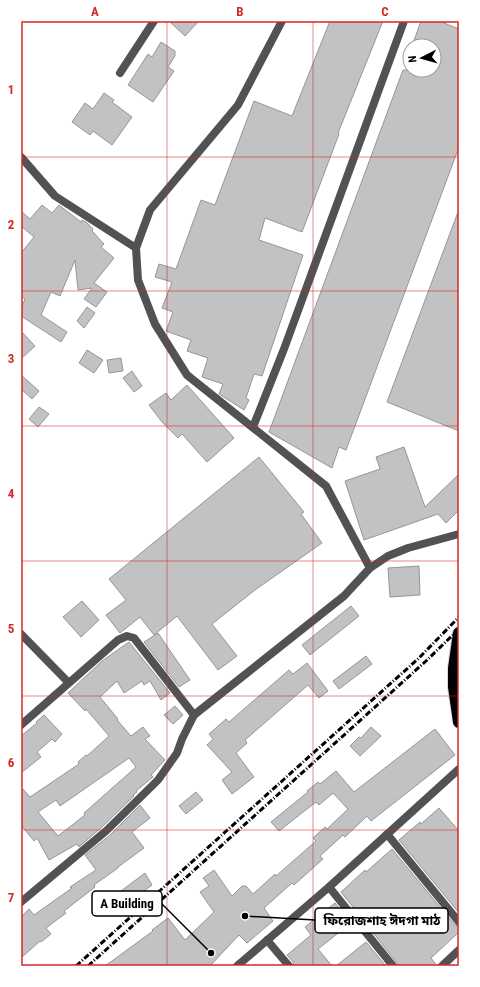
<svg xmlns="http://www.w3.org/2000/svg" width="480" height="987" font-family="'Roboto Condensed','Noto Sans Bengali',sans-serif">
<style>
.building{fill:#c2c2c2;stroke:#969696;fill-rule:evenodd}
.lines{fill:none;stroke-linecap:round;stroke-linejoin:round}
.highway-casing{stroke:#dbdbdb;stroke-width:14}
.street{stroke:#525252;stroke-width:8}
.highway{stroke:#000;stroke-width:12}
.rail{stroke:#000;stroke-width:3;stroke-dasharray:6 2 1 2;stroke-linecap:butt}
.grid{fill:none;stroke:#d62828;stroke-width:1;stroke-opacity:0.55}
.leader{fill:none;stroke:#000;stroke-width:1.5}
.callout-dot{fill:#000;stroke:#fff;stroke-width:1.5}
.callout{fill:#fff;stroke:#000;stroke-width:1.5}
.callout-label{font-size:13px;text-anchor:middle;font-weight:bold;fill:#000}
.neatline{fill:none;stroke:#d62828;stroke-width:1.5}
.grid-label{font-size:13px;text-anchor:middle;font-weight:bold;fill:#d62828}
</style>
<rect width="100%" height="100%" fill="#fff"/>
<g class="building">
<path d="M169 21H199L185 36Z"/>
<path d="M330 21H383L338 133 339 134 302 232 265 218 259 240 303 255 262 376 254 374 246 398 249 400 244 410 219 394 223 384 202 377 208 358 187 351 191 340 166 331 173 312 162 308 172 282 155 277 159 264 176 269 201 200 215 205 254 101 292 116Z"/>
<path d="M421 21H439L459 29V147L346 450 339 447 332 468 269 432 403 70H434V46H412Z"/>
<path d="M161 42 175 51V56L168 67 174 71 153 102 128 85 148 54 152 57Z"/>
<path d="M104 93 114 100 112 102 132 117 112 145 93 131 90 135 72 122 85 103 93 109Z"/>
<path d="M42 205 52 213 59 205 81 222 82 220 86 222 93 229 92 231 104 244 101 247 114 258 94 283 107 292 96 307 84 299 92 288 78 290 75 260 60 296 51 292 41 315 67 332 61 342 21 316V309L25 299 21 296V253L34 237 21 226V211L30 219Z"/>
<path d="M458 212H459V431L387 402Z"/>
<path d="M87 307 95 313 84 328 77 321Z"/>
<path d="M21 331 35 346 21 359Z"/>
<path d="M87 350 103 360 94 373 79 363Z"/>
<path d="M121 358 123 371 109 373 107 360Z"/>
<path d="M132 371 142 386 134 392 123 378Z"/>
<path d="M21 375 39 391 32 399 21 389Z"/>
<path d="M187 385 234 438 207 462 182 434 178 438 162 422 149 405 166 393 171 400Z"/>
<path d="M39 407 49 414 38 427 29 419Z"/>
<path d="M404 447 425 507 459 474V510L446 523 438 514 364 540 345 481 380 469 376 457Z"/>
<path d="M259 457 304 512 301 514 322 543 255 590 212 624 237 656 218 670 177 616 154 635 140 617 120 633 106 615 126 600 109 579Z"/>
<path d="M419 566 420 595 390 597 388 568Z"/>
<path d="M82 601 99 620 81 637 63 617Z"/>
<path d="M351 606 359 616 310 655 302 645Z"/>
<path d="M158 633 190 680 179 687 144 642Z"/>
<path d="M129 642 170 693 161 700 150 681 144 685 142 681 124 693 117 681 100 697 118 719 117 720 131 736 143 727 150 736 145 739 165 760 151 775 153 777 136 791 137 792 133 795 134 796 102 827 79 847 77 844 49 860 37 838 34 841 21 825V787L30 797 79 764 78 762 86 755 87 756 109 736 86 709 85 711 68 693 102 661ZM129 758 136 767 84 813 85 815 58 836 38 812 56 800 60 806Z"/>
<path d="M366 656 372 664 339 689 333 681Z"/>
<path d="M307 663 328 691 319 698 308 685 245 740 247 743 236 753 254 777 232 794 222 780 232 772 207 745 213 739 209 734 226 719 229 722 289 670 293 674Z"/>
<path d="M175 706 183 715 173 724 164 715Z"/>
<path d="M44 715 62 734 55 742 52 739 37 752 41 757 21 773V736L37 723 36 722Z"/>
<path d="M371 727 381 736 360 756 350 746 359 737 361 738Z"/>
<path d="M435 729 455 755 371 821 367 816 345 837 343 835 320 856 323 859 294 885 292 883 264 908 273 921 247 943 239 935 210 966H105L153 931 152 930 168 918 185 940 214 912 200 892 209 886 203 878 214 870 232 896 242 886H246L253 894 275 874 276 876 316 841 313 838 325 827 327 829 348 809 333 793 319 805 316 802 279 831 271 822 308 792 307 791 318 782 320 784 336 771 354 792Z"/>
<path d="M196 792 203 800 186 814 179 806Z"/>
<path d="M140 805 150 818 132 832 144 848 118 867V868L94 885 95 887 64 911 66 913 46 928 51 934 41 942 40 941 21 958V917L29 909 34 915 72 888 70 887 96 870 85 855 110 835Z"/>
<path d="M439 808 459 831V913L399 840 420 822 421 824Z"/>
<path d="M392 849 455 925 459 927V932L431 958 437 966H398L397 963 341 892 365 870 366 872Z"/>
<path d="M145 873 152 885 121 908 113 897Z"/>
<path d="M335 903 351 923 318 949 332 966H294L293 962 287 955 311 935 305 927Z"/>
<path d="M366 942 386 966H336Z"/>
</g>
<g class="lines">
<g class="highway-casing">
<path id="highway" d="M459 633 454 668V687L459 722"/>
</g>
<g class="street">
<path d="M282 21 238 105 150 210 136 248 138 280 155 324 187 375 326 486 370 568"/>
<path d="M120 73 154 21"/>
<path d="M21 157 55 196 136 248"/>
<path d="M253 427 284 349 404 21"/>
<path d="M21 634 68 682"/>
<path d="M21 725 118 640 127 636 134 638 194 715"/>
<path d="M387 834 459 922"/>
<path d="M329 887 393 966"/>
<path d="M21 902 106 831 158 780 177 753 182 739 194 715 344 596 370 568 388 556 408 548 459 534"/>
<path d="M267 940 289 966"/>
<path d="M237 966 329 887 459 769"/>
<path d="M442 966 459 950"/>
</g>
<use href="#highway" class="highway"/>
<g class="rail">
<path d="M76 966 419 658 459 617"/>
<path d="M88 966 426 661 459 629"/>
</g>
</g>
<path class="grid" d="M167 21V966M313 21V966M21 157H459M21 291H459M21 426H459M21 561H459M21 696H459M21 830H459"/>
<path class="leader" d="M211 953L162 904M245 916L315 920"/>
<g class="callout-dot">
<circle cx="211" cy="953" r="4"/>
<circle cx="245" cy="916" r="4"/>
</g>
<g class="callout">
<rect x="92" y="891" width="70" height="25" rx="4"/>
<rect x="315" y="908" width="133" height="25" rx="4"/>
</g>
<g class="callout-label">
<text x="127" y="908">A Building</text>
<text x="382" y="925">ফিরোজশাহ ঈদগা মাঠ</text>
</g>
<rect width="480" height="987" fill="none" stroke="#ffffff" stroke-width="44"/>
<g transform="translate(422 58) rotate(264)"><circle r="19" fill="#ffffff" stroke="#999999"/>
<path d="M0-3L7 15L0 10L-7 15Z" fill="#000000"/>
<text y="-6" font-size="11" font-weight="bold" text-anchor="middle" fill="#000000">N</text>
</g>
<rect x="22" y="22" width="436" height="943" class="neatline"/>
<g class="grid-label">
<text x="95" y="16">A</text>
<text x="240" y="16">B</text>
<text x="385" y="16">C</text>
<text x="11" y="94">1</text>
<text x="11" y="229">2</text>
<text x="11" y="363">3</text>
<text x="11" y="498">4</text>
<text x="11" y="633">5</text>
<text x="11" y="767">6</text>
<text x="11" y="902">7</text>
</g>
</svg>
